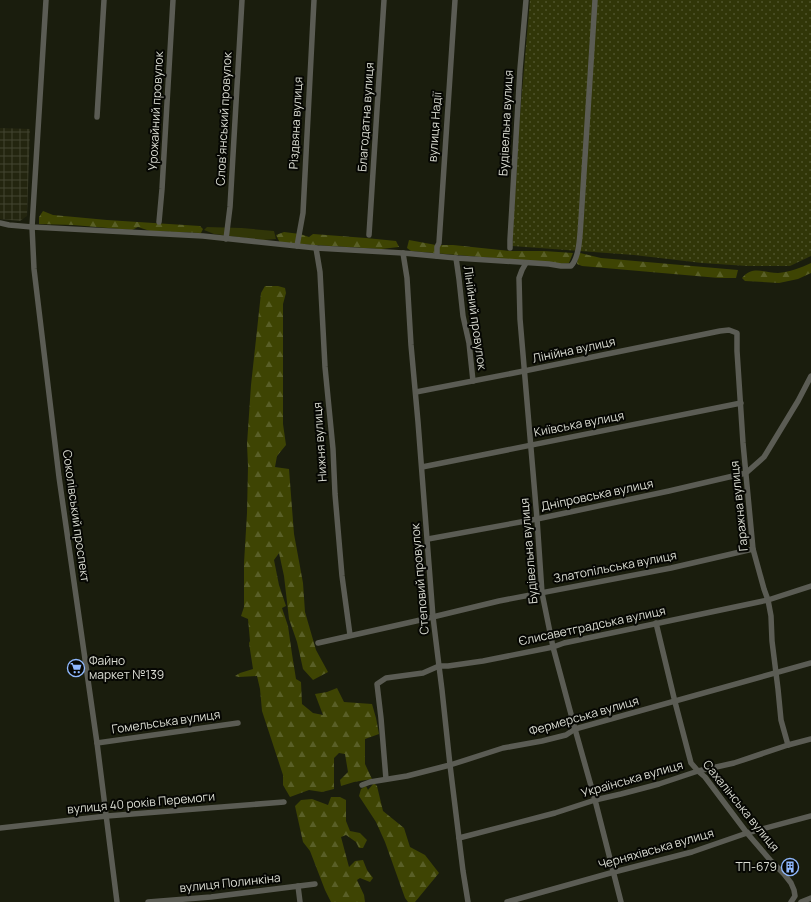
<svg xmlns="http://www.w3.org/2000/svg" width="811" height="902" font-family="Manrope,sans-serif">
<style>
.industrial{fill:url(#industrial-grid)}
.grass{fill:#313608}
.forest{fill:url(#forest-firs)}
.garden{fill:url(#garden-dots)}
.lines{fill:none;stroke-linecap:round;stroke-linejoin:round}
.minor{stroke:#5b5c54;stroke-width:5.5}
.labels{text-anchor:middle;stroke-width:4;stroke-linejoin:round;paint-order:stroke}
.street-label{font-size:12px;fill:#dbddd3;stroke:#060703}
.poi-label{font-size:12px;fill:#dbddd3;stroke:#060703;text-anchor:start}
</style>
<defs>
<pattern id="industrial-grid" width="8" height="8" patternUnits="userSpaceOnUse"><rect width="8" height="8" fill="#23250f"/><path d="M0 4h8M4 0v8" fill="none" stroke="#424431"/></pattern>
<pattern id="forest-firs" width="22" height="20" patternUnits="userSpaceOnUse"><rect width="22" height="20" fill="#3e4403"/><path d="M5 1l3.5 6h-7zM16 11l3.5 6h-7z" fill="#595f27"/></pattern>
<pattern id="garden-dots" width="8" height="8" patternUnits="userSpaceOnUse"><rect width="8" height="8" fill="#313608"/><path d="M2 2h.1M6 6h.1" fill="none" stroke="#4e532b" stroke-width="1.8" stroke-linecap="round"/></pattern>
</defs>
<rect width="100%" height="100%" fill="#1a1d0d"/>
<path class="industrial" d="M0 128 30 129 27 216 20 221 0 219Z"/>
<path class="grass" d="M207 227 242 228 274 231 276 239 263 240 214 234 204 230Z"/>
<g class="forest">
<path d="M43 211 53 215 107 220 200 226 203 229 201 233 150 231 138 227 132 230 73 225 39 224V217Z"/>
<path d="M284 232 300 234 309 237 313 234 366 238 396 241 399 247 381 249 280 243 276 235Z"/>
<path d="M409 240 436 245H453L510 251H544L573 253 569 263 561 264 411 251 407 248Z"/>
<path d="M580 253 601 258 738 270 736 278H719L582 266 577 264 578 256Z"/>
<path d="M811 263V273L798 279 779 283 745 281 742 278C753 265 764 273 778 273 789 272 801 268 811 263Z"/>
<path d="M265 286H278L285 288 286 293 283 304V424L286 445 277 456 275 467 289 469 294 534 303 583 305 612 316 650 328 672 313 680 303 669 297 642 289 619 284 576 279 553 274 560 279 585 286 606 282 608 288 626 292 654 296 679 301 682 302 704 313 713 323 715 315 694 327 692 337 688 344 702 372 704 376 718 379 734 365 739V764L372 779 354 782 341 786 340 780 348 772 345 754 339 753 334 758V789L322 792 309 790 290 797 283 785V775L262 711 260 689 257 676 239 677 235 676 240 673 253 669 249 643 250 641 248 619 241 616 244 607V563L247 513 248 466 247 444 251 385 261 293Z"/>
<path d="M374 783 377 786 383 811 404 828 410 847 425 855 439 873 415 902H408L405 898 385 842 376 822 359 796 361 789 366 786 368 790Z"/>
<path d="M331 797H340L346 800V821L350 831 360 833 367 840 363 848H359L356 842 346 835 341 837 349 867 355 861 363 860 367 870 373 878 370 882 360 878 357 880 364 895 365 902H331L325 890 310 851 303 842 295 806 301 800 312 799 328 805Z"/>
</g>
<path class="garden" d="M530 0H811V256L790 266H747L702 263 634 255 512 246 519 126Z"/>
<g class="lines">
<g class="minor">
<path d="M46 0 32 227 34 269 59 477 97 743 117 902"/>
<path d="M97 117 104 0"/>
<path d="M159 222 162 189 173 0"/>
<path d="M0 223 9 225 32 227 203 236 316 248 403 253 456 258 549 264 561 266H571C580 257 580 232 581 220L595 0"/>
<path d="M369 235 384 0"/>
<path d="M226 239 230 207 242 0"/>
<path d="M297 246 303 213 314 0"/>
<path d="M316 248 320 272 325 367 333 449 335 494 342 576 350 635"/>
<path d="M510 248V240L520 69 526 0"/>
<path d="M403 253 407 278 411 345 418 422 433 617 439 666 442 690 450 765 463 871 468 902"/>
<path d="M437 256V247L439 243 455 0"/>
<path d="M456 258 459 279 463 316 469 343 473 381"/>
<path d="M526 263 522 270 519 278 520 319 537 519 542 593 553 647 575 729 595 800 621 902"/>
<path d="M416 392 524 371 720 331 729 330 737 333V351L743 443 753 549 764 589 768 600 771 616 772 641 778 689 781 720 788 745"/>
<path d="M422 467 741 403"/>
<path d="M428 539 537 519 669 491 746 473 764 457 798 401 811 376"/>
<path d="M656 623 675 702 691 763 698 771 705 777 747 833 771 861 784 874 791 883 794 890 795 896 791 902"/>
<path d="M318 643 416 621 499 601 671 568 753 549"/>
<path d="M97 743 238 723"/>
<path d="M386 779 381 718 377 684 386 678 423 673 439 666H448L483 661 553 647 564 643 768 600 811 586"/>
<path d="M362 785 370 782 407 776 450 765 503 748 542 741 566 735 575 729 811 663"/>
<path d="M0 828 107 816 284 802"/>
<path d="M459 838 555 813 595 800 621 794 659 784 698 771 734 763 788 745 811 739"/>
<path d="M298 886 300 902"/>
<path d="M148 902 211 897 315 884"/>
<path d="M507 902 614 872 692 852 747 833 811 816"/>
<path d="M801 902 811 898"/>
</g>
</g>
<defs>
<g id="supermarket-ring" transform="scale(0.9)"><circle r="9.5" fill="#060703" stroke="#8fb8fd" stroke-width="1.5"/><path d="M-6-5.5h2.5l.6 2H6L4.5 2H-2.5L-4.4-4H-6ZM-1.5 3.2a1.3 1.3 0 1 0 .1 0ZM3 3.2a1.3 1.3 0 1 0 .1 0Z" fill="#8fb8fd"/></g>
<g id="building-ring" transform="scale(0.9)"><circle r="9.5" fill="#060703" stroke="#8fb8fd" stroke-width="1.5"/><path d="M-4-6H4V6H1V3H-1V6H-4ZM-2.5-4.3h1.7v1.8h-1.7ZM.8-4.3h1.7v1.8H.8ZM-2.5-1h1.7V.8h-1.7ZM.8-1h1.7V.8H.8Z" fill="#8fb8fd"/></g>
</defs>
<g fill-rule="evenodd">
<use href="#supermarket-ring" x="76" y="668"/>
<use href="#building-ring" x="790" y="867"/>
</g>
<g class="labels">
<g class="street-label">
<text transform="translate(156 111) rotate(-87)" y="4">Урожайний провулок</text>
<text transform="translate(366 117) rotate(-86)" y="4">Благодатна вулиця</text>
<text transform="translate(224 119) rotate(-87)" y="4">Словʼянський провулок</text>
<text transform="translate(296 123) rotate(-87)" y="4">Різдвяна вулиця</text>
<text transform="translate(506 123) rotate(-87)" y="4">Будівельна вулиця</text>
<text transform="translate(435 127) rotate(-86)" y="4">вулиця Надії</text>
<text transform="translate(475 318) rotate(82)" y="4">Лінійний провулок</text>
<text transform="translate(574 350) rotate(-12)" y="4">Лінійна вулиця</text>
<text transform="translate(579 424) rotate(-11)" y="4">Київська вулиця</text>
<text transform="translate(320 442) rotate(-94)" y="4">Нижня вулиця</text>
<text transform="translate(597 495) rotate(-12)" y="4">Дніпровська вулиця</text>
<text transform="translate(739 506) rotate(-96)" y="4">Гаражна вулиця</text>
<text transform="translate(76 516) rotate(82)" y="4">Соколівський проспект</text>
<text transform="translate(529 551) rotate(-95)" y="4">Будівельна вулиця</text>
<text transform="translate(615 567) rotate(-11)" y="4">Златопільська вулиця</text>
<text transform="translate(420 579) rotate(-95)" y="4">Степовий провулок</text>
<text transform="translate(592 626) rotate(-12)" y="4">Єлисаветградська вулиця</text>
<text transform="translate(584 716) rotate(-16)" y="4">Фермерська вулиця</text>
<text transform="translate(166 722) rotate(-8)" y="4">Гомельська вулиця</text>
<text transform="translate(632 779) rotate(-16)" y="4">Українська вулиця</text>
<text transform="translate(141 803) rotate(-5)" y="4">вулиця 40 років Перемоги</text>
<text transform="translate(741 806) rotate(51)" y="4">Сахалінська вулиця</text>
<text transform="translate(656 849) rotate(-16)" y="4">Черняхівська вулиця</text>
<text transform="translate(230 883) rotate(-6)" y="4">вулиця Полинкіна</text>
</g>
<g class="poi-label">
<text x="89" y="665">Файно<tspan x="89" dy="14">маркет №139</tspan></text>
<text x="777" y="871" text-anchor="end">ТП-679</text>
</g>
</g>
</svg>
